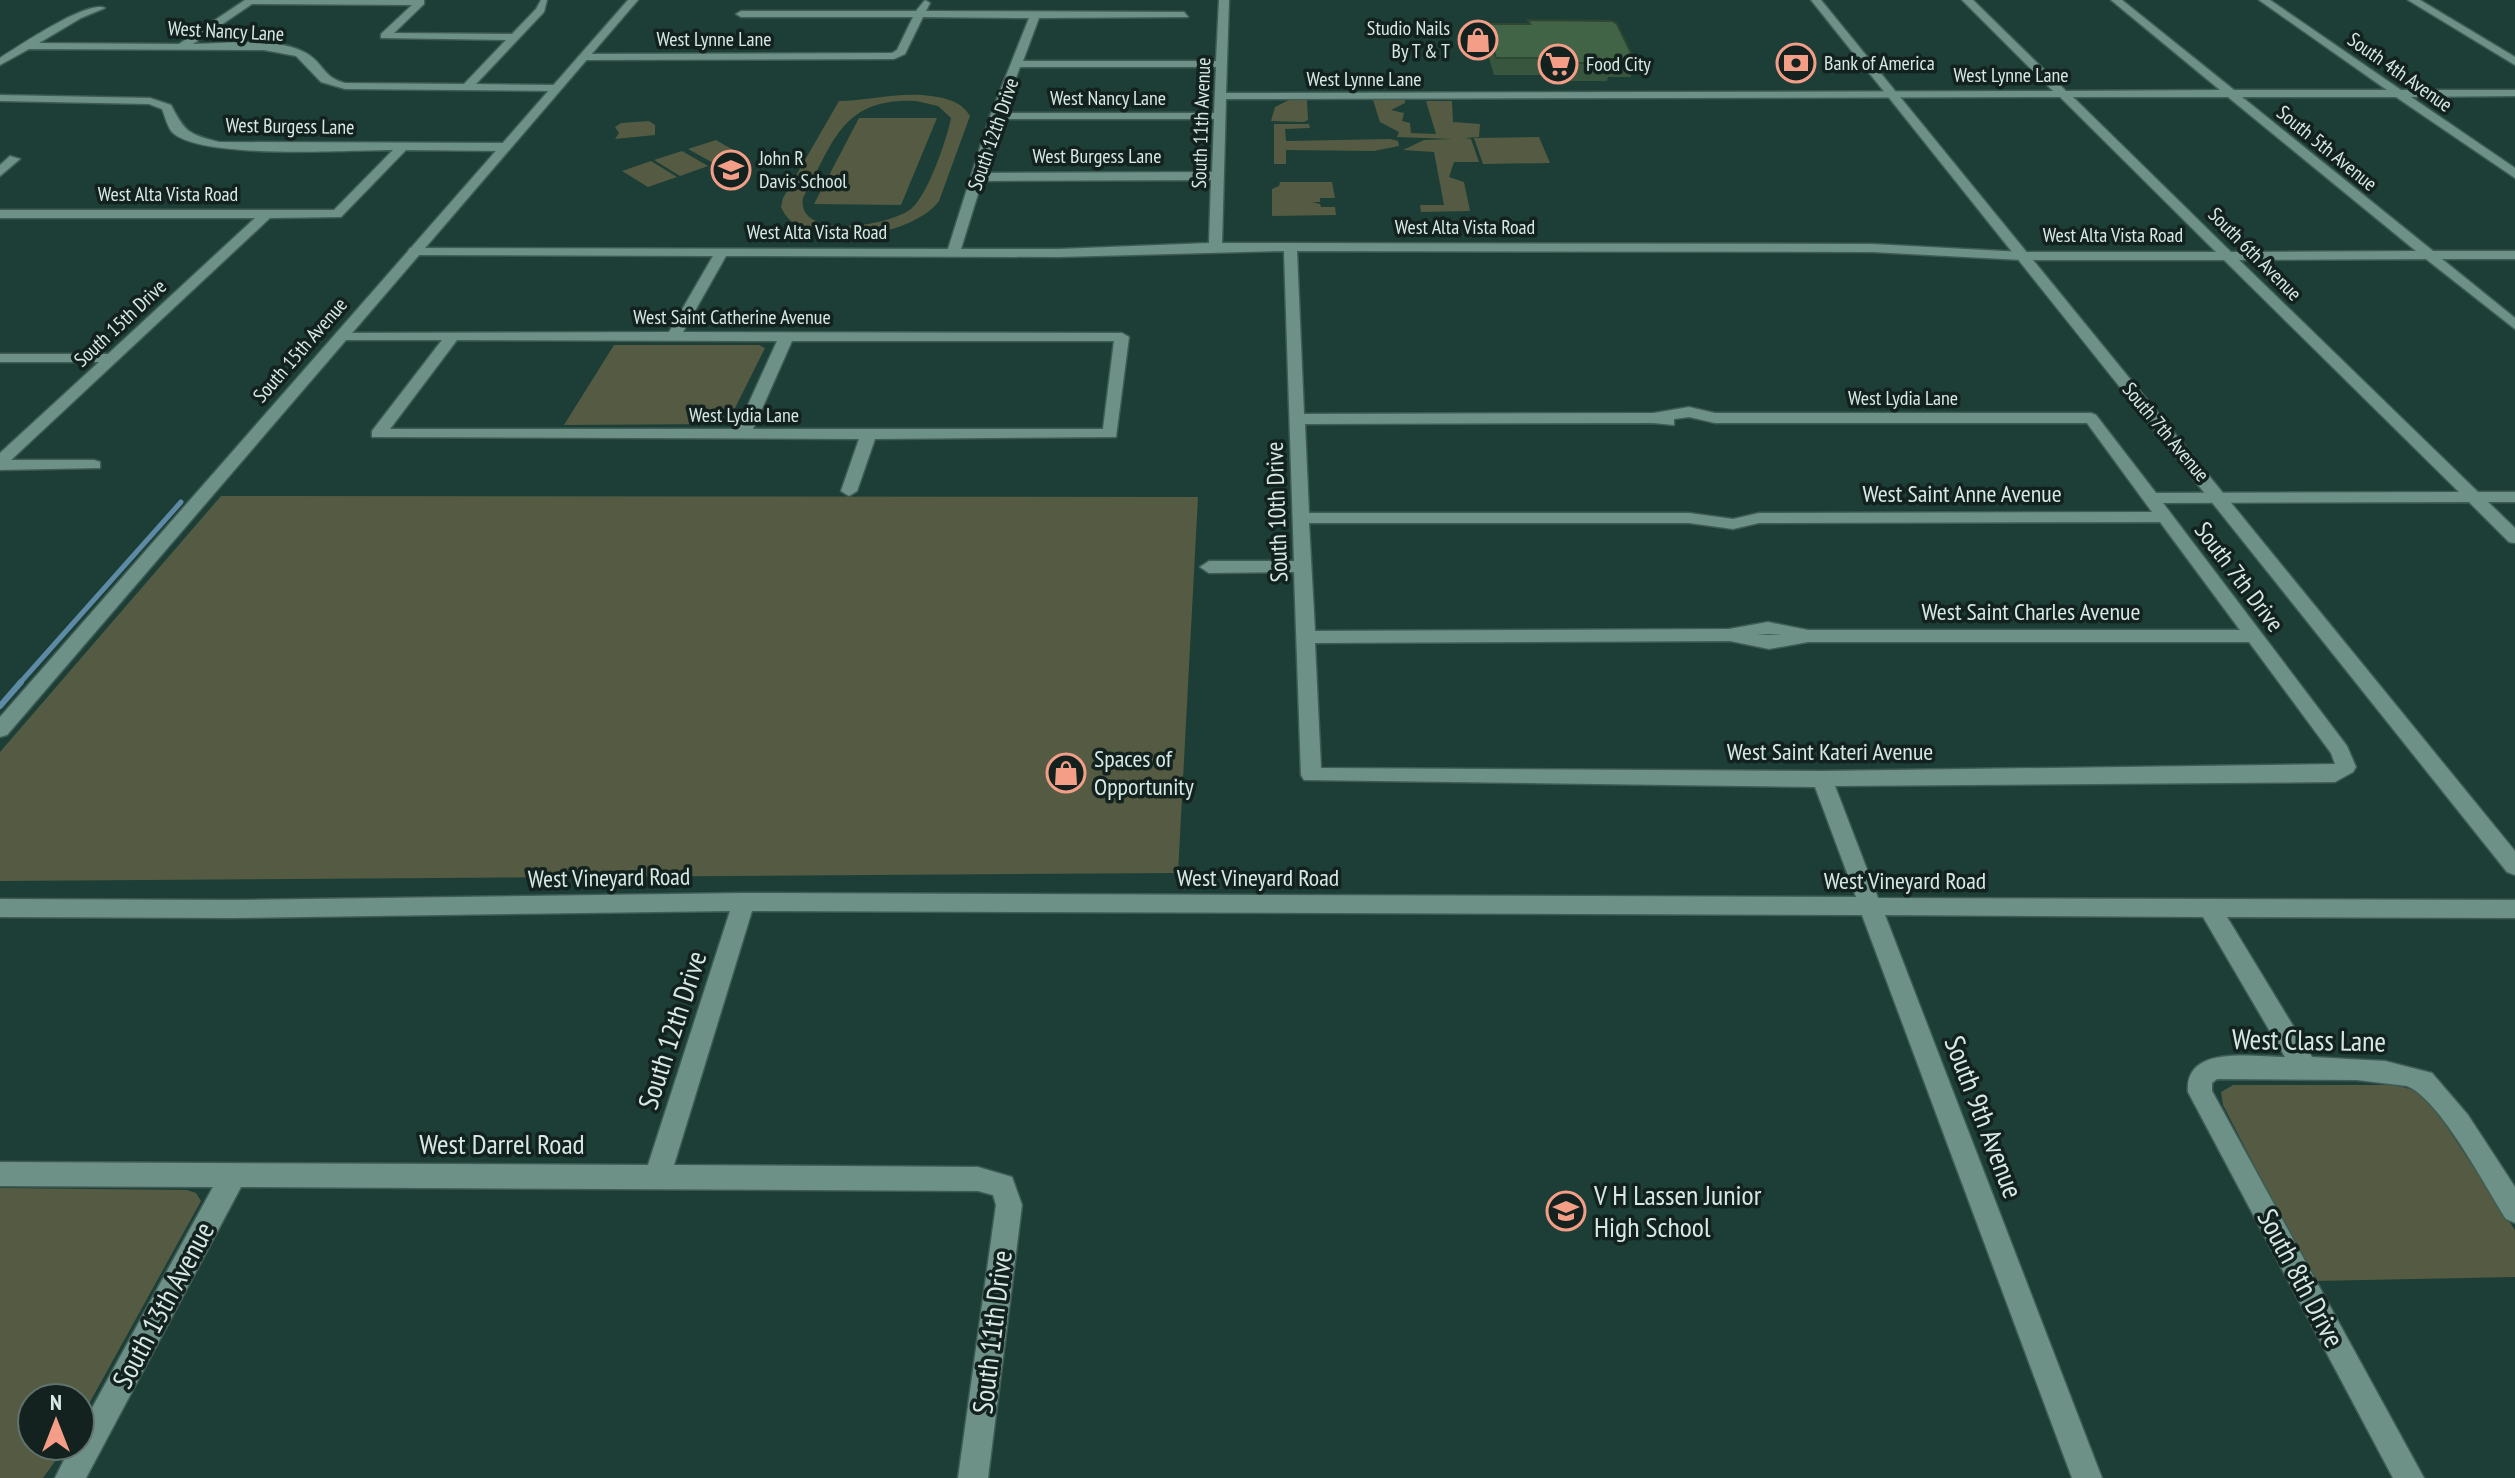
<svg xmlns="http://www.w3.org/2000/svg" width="2515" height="1478" font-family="'PT Sans Narrow',sans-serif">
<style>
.green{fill:#545b42;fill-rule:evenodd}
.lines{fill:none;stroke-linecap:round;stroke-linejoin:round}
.stream-far1{stroke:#5d8aa4;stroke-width:5}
.stream{stroke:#5d8aa4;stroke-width:6}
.minor-casing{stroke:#3e5c55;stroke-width:3}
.tertiary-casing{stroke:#3e5c55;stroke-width:3}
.secondary-casing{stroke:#3e5c55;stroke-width:3}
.minor{fill:#6d9187;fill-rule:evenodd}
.tertiary{fill:#6d9187;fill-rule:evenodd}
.secondary{fill:#6d9187;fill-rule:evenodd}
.wall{fill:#38563d}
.building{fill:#416447;stroke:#2e4632;stroke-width:2}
.labels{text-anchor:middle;stroke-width:7;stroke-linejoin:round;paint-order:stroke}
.far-poi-label{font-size:20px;fill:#d7e9e4;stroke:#13221e;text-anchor:start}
.far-street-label{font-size:20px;fill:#d7e9e4;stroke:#13221e}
.street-label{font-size:24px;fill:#d7e9e4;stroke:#13221e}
.poi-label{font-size:24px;fill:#d7e9e4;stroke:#13221e;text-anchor:start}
.near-street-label{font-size:28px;fill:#d7e9e4;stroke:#13221e}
.near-poi-label{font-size:28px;fill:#d7e9e4;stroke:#13221e;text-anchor:start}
</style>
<rect width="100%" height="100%" fill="#1c3e36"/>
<g class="green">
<path d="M922 95C941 97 960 99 970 116L939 201C913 237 801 256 781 207L783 198 839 101C864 101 893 93 922 95ZM916 101 938 106 951 118C947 139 928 194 912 208 892 226 796 241 803 198 834 142 841 98 916 101Z"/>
<path d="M1291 99 1307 100 1308 120 1304 122 1271 121 1275 107Z"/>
<path d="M1373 100H1405V103L1391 110 1404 113 1402 121 1410 123 1411 133 1436 134 1426 101H1452L1453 122 1480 124 1479 137 1465 138 1471 139 1479 162H1454L1449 177 1464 182 1470 211 1421 212 1420 205H1444L1434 152 1403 150 1424 140 1452 139 1397 137 1399 132 1380 122Z"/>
<path d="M859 118H937L901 205 814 204Z"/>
<path d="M649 121 655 125V135L615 139 619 133 615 127 621 123Z"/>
<path d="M1274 124H1309L1310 128 1285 129 1286 141 1390 139 1398 141 1399 146 1374 151 1286 150V164H1274Z"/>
<path d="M1539 137 1550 163 1483 164 1474 138Z"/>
<path d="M716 140 742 155 715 164 688 149Z"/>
<path d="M682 151 708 166 680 176 654 160Z"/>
<path d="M651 161 677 177 648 187 622 171Z"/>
<path d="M1280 182H1332L1335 198H1320V202H1312L1320 204 1321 207H1335L1336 215 1272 216V189L1279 186Z"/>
<path d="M614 345H759L765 348 727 424 564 425Z"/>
<path d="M221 496 1198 497 1178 873 0 881V752Z"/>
<path d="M2233 1085H2395L2417 1091 2435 1109 2515 1230V1277L2314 1281 2223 1105 2221 1092Z"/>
<path d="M0 1188 187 1190 196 1193 201 1201 80 1420V1398H32V1446H66L43 1478H0Z"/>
</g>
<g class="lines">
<path class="stream-far1" d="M19 684 181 502"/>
<path class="stream" d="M0 706 21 682"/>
<g class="minor-casing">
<g id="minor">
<path d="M245 0H424V4L394 33 512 34 536 9 541 0H547L544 12 476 84 555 85 560 88 555 91 345 89 321 82 296 56 264 50 29 49 0 65V58C19 46 87 0 105 8L81 18 39 43 179 44ZM252 4 412 5 381 34V38L506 40 464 84 345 83C322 77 324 63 306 53 275 36 226 44 193 44Z"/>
<path d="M925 0 930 3 926 11 1184 12 1188 17 1039 18 1023 61H1216L1219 0H1229L1226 93 2053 91 1962 0H1973L2066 91 2220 90 2111 0H2122L2234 90H2387L2259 0H2270L2401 90H2515V96L2411 97 2515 168V178L2396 97H2242L2433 251H2515V259H2442L2515 318V329L2426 259 2239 260 2478 492H2515V502H2488L2515 528V543L2509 542 2469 502 2163 503 2347 746 2356 767 2353 772 2335 782 1835 786 1878 898 2515 900V918L2227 917 2312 1057 2385 1061 2432 1073 2468 1115 2515 1187V1223L2506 1219C2486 1188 2440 1099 2407 1086L2357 1080 2217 1079 2212 1083V1091L2424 1478H2393L2188 1092C2184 1044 2253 1057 2285 1057L2203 917 1885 915 2102 1478H2072L1862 915 752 911 674 1165 978 1167 1012 1177 1022 1205 988 1478H958L996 1205 993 1195 978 1191 241 1187 86 1478H55L71 1446H80V1430L213 1187 0 1186V1162L648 1165 730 911 231 918 0 917V899L231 900 744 893 1856 897 1815 787 1304 780 1301 775 1294 572 1209 573 1200 567 1209 561H1294L1284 251 1059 257 726 256 683 332 1122 333 1129 337 1116 437 875 439 857 491 849 496 841 491 859 439 372 437V431L442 340H341L336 339V333L669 332 713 256 415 255 408 251 410 248 948 249 990 116 1029 18 923 17 905 54 894 59 583 60 578 57 583 54 892 53 897 50 913 17H741L736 14 741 11H916ZM1020 67H1216L1214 113H1003ZM2060 97 2216 252H2022L1872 244 1222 243 1226 99ZM2073 97H2228L2416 251 2231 252ZM1001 119H1214L1212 172 984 173ZM1211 180 1209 243 1059 249H961L982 181ZM1297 251 1872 252 2022 260H2224L2459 492 2156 493 2096 415 2091 413H1715L1689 407 1654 413 1304 414ZM457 340 777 341 737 429H390ZM792 341H1114L1103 429H753ZM1689 417 1715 423H2087L2152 512 1759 513 1733 519 1689 513H1309L1305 424 1653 423 1674 425V419ZM2160 522 2240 630H1808L1768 622 1729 629 1315 631 1309 523H1689L1733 529 1759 523ZM1768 634 1782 635H1756ZM1730 641 1769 649 1808 642H2249L2331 753 2335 764 1822 771 1321 768 1315 643Z"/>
<path d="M2408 0H2420L2515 57V65Z"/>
<path d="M0 95 150 98 171 105C185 132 188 134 219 142L503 143 509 147 503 151 406 150 341 217 270 218 11 460H94L100 462V468L0 470V453L99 362H0V354H108L255 218H0V210H334L393 150C350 150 200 160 172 132 167 126 165 116 162 109L149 104 0 101Z"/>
<path d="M10 156 20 159 0 176V165Z"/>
</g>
</g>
<g class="tertiary-casing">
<path id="tertiary" d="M628 0H638L7 735 0 737V717Z"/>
</g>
<g class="secondary-casing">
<path id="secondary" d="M1811 0H1821L2515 851V875L2507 872Z"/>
</g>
<use href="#minor" class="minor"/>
<use href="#tertiary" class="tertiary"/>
<use href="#secondary" class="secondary"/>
</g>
<path class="wall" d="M1528 20 1634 59 1631 77H1608L1607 81H1548L1543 75H1494L1484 41 1486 24H1528Z"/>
<path class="building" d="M1528 20 1612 21 1617 24 1634 59H1609L1611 63H1551L1546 58H1496L1486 24H1530Z"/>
<defs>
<g id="shop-ring" transform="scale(2)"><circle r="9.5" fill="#13221e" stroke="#f49e88" stroke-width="1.5"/><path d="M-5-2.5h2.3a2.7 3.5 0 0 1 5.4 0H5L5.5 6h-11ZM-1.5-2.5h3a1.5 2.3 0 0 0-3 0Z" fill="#f49e88"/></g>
<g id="bank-ring" transform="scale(2)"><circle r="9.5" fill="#13221e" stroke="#f49e88" stroke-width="1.5"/><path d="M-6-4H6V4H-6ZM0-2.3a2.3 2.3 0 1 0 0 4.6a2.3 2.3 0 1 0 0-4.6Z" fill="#f49e88"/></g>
<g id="supermarket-ring" transform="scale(2)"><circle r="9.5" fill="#13221e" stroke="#f49e88" stroke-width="1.5"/><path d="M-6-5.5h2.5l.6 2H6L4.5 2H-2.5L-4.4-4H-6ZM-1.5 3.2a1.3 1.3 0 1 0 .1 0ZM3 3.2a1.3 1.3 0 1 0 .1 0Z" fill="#f49e88"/></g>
<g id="school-ring" transform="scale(2)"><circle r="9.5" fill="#13221e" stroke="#f49e88" stroke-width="1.5"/><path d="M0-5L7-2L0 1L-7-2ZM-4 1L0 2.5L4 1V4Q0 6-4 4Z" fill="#f49e88"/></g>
</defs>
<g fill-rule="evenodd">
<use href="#shop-ring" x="1478" y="40"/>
<use href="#bank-ring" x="1796" y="63"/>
<use href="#supermarket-ring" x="1558" y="64"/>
<use href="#school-ring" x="731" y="170"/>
<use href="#shop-ring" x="1066" y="773"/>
<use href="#school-ring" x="1566" y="1211"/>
</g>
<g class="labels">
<g class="far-poi-label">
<text x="1450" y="35" text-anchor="end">Studio Nails<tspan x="1450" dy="23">By T &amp; T</tspan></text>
<text x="1824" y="70">Bank of America</text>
<text x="1586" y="71">Food City</text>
<text x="759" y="165">John R<tspan x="759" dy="23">Davis School</tspan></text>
</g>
<g class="far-street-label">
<text transform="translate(226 31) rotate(3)" y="7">West Nancy Lane</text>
<text x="714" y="46">West Lynne Lane</text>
<text transform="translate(2400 72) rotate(35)" y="7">South 4th Avenue</text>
<text x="2011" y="82">West Lynne Lane</text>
<text x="1364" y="86">West Lynne Lane</text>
<text x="1108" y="105">West Nancy Lane</text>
<text transform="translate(1201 123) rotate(-88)" y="7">South 11th Avenue</text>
<text transform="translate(290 126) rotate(1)" y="7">West Burgess Lane</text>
<text transform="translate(993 134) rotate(-71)" y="7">South 12th Drive</text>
<text transform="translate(2327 148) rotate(39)" y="7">South 5th Avenue</text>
<text x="1097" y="163">West Burgess Lane</text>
<text x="168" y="201">West Alta Vista Road</text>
<text x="1465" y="234">West Alta Vista Road</text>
<text x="817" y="239">West Alta Vista Road</text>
<text x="2113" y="242">West Alta Vista Road</text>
<text transform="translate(2255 254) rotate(45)" y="7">South 6th Avenue</text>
<text x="732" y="324">West Saint Catherine Avenue</text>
<text transform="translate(120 323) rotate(-43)" y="7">South 15th Drive</text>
<text transform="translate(300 350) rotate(-49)" y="7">South 15th Avenue</text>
<text x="1903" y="405">West Lydia Lane</text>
<text x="744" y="422">West Lydia Lane</text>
<text transform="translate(2166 432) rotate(50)" y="7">South 7th Avenue</text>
</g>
<g class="street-label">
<text x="1962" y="502">West Saint Anne Avenue</text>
<text transform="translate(1277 512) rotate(-92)" y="8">South 10th Drive</text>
<text transform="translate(2239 577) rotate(53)" y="8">South 7th Drive</text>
<text x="2031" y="620">West Saint Charles Avenue</text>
<text x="1830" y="760">West Saint Kateri Avenue</text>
<text transform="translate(609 878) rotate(-1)" y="8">West Vineyard Road</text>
<text x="1258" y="886">West Vineyard Road</text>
<text x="1905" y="889">West Vineyard Road</text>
</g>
<g class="poi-label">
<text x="1094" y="767">Spaces of<tspan x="1094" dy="28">Opportunity</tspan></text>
</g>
<g class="near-street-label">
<text transform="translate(672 1030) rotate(-72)" y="10">South 12th Drive</text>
<text transform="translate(2309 1040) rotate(1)" y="10">West Class Lane</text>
<text transform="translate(1984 1117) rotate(69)" y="10">South 9th Avenue</text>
<text x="502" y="1154">West Darrel Road</text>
<text transform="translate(2301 1278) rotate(62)" y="10">South 8th Drive</text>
<text transform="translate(163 1305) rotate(-62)" y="10">South 13th Avenue</text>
<text transform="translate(992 1332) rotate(-83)" y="10">South 11th Drive</text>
</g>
<g class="near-poi-label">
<text x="1594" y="1205">V H Lassen Junior<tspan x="1594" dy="32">High School</tspan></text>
</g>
</g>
<g transform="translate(56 1422)"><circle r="38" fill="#13221e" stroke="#61726d" stroke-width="2"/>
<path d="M0-6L14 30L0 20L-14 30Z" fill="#f49e88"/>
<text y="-12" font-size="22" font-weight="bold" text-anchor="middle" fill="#d7e9e4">N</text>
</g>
</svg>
